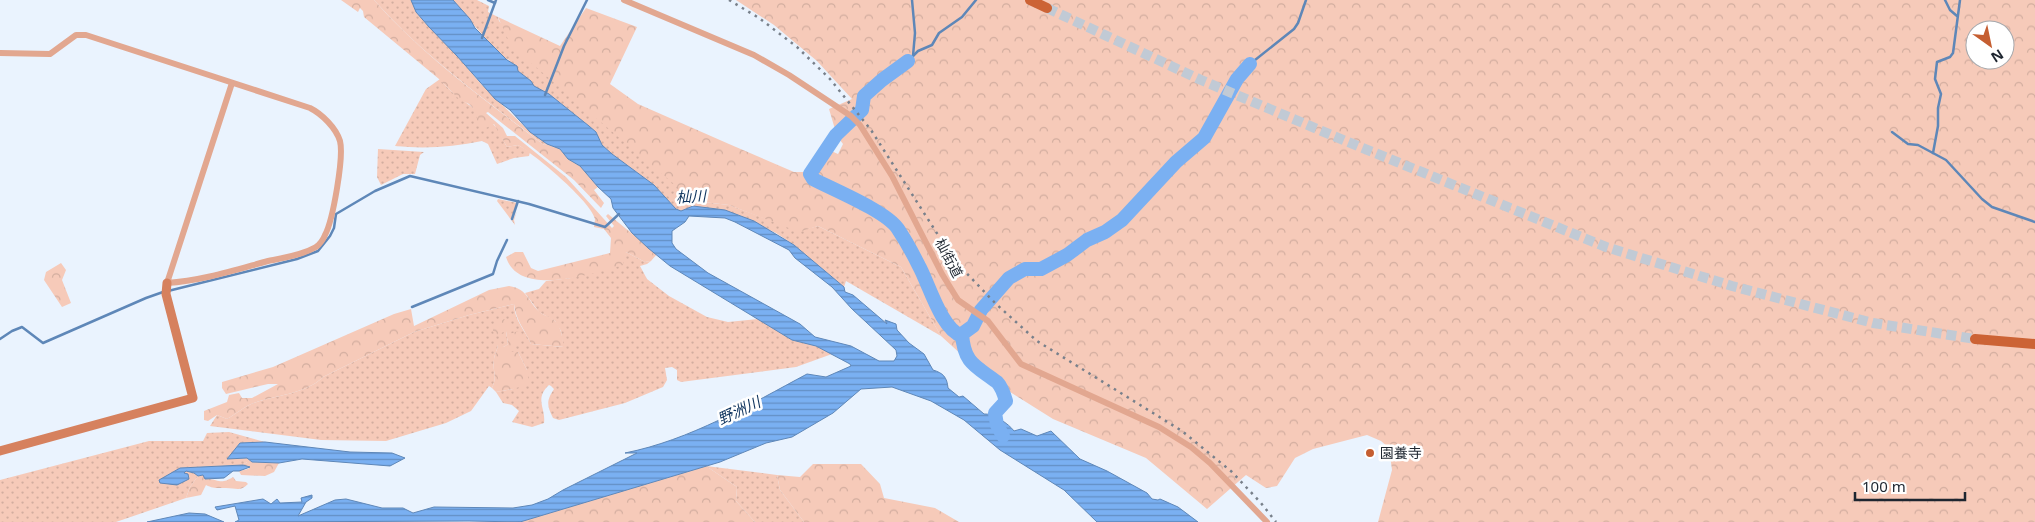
<svg xmlns="http://www.w3.org/2000/svg" width="2035" height="522" font-family="'Noto Sans','Noto Sans JP',sans-serif">
<style>
.grass{fill:url(#grass-dots)}
.forest{fill:url(#forest-crowns);fill-rule:evenodd}
.water{fill:url(#water-rules);stroke:#5e87b8;fill-rule:evenodd}
.lines{fill:none;stroke-linecap:round;stroke-linejoin:round}
.stream{stroke:#5e87b8;stroke-width:2.5}
.river{stroke:#7ab0f2;stroke-width:14}
.primary-tunnel{stroke:#c1cad5;stroke-width:10;stroke-dasharray:10 5;stroke-linecap:butt}
.street{stroke:#e2a790;stroke-width:6}
.secondary{stroke:#d6815e;stroke-width:9}
.primary{stroke:#cc6335;stroke-width:10}
.rail{stroke:#78808b;stroke-width:2.5;stroke-dasharray:2.5 5;stroke-linecap:butt}
.poi-dot{fill:#c55e31;stroke:#fff;stroke-width:2}
.labels{text-anchor:middle;stroke-width:5;stroke-linejoin:round;paint-order:stroke}
.street-label{font-size:14px;fill:#1e2630;stroke:#fff}
.poi-label{font-size:14px;fill:#1e2630;stroke:#fff;text-anchor:start}
.water-label{font-size:15px;font-style:italic;fill:#0e335d;stroke:#fff}
</style>
<defs>
<pattern id="grass-dots" width="8" height="8" patternUnits="userSpaceOnUse" patternTransform="scale(1.25)"><rect width="8" height="8" fill="#f6cab9"/><path d="M2 2h.1M6 6h.1" fill="none" stroke="#d2ad9f" stroke-width="1.8" stroke-linecap="round"/></pattern>
<pattern id="forest-crowns" width="20" height="18" patternUnits="userSpaceOnUse" patternTransform="scale(1.25)"><rect width="20" height="18" fill="#f6cab9"/><path d="M2 6a3 3 0 1 1 6 0M12 15a3 3 0 1 1 6 0" fill="none" stroke="#d2ad9f"/></pattern>
<pattern id="water-rules" width="6" height="5" patternUnits="userSpaceOnUse" patternTransform="scale(1.25)"><rect width="6" height="5" fill="#7ab0f2"/><path d="M0 2.5h6" fill="none" stroke="#638fc4"/></pattern>
</defs>
<rect width="100%" height="100%" fill="#eaf3fe"/>
<g class="grass">
<path d="M374 0H411L416 12 429 27 457 56 481 84 530 132 547 144 544 145C486 100 423 56 374 0Z"/>
<path d="M453 0H477L489 6 488 12 498 17 499 21 694 201 729 205 799 231 818 226 901 267 941 336 846 281 844 287 794 245 776 233 739 215 709 208 693 206 681 211 676 209 654 185 612 154 602 145 596 132 589 126 549 94 534 86 531 81 518 71 508 59 507 60C487 41 470 21 453 0Z"/>
<path d="M440 79C454 98 476 107 493 124 499 129 503 140 507 147L518 145 530 152 529 156 514 158 497 164 488 144 482 141C453 147 425 149 395 146L426 89Z"/>
<path d="M378 149 424 152 420 155 415 174H403L381 185 377 177Z"/>
<path d="M498 199 517 203 511 219 513 220 517 211 514 220 515 225 497 201Z"/>
<path d="M626 252 645 262 651 261 647 264 640 266 647 279 669 296 707 317 728 322 758 319 792 340 816 346 832 354 796 367 681 382 677 380V370L672 367 665 368 667 380 663 387 625 403 559 420 553 418C547 406 546 401 554 389L551 386 549 385C534 399 546 408 544 423L532 427 512 422 519 411 512 405 503 403 496 392 513 389 527 370 518 352 511 353 510 334 506 331 508 344 504 347 498 345C497 351 494 355 494 360 492 372 498 374 492 388L489 386 471 411 446 423 386 441 321 440 210 426 217 415 227 419C236 414 245 406 254 403 276 395 306 394 323 377L414 332 469 315 514 304C514 320 525 330 531 344L563 347 561 331 555 321 539 312 525 293 539 289 546 281 571 278Z"/>
<path d="M229 432 265 442 240 443 228 459 247 458V462L243 465 180 468 184 473 185 470 194 473 198 476 190 487 186 498 116 522H0V480L149 441H203L207 433Z"/>
<path d="M706 466 777 475 780 490 804 522H755L736 501 737 487Z"/>
</g>
<g class="forest">
<path d="M341 0H374C423 56 485 100 544 145L547 144 560 149 568 159 580 166 598 187 594 190 604 203 601 208 574 180 488 112 486 113 503 128 507 136H515L566 177 612 228 614 226 606 216 608 214 657 254 651 261 645 262 626 252 623 265C594 273 519 299 506 257L515 252H523L531 268 538 271 610 253 611 238 604 229 594 227C594 224 595 221 595 219 591 201 534 154 518 145L507 147 494 124 486 128 477 123 476 111 469 104 460 100 439 79 364 17 363 11 360 8 358 12Z"/>
<path d="M736 0H2035V522H1378L1392 470 1389 448 1381 441 1367 435 1313 449 1295 458 1277 486 1266 488 1246 475 1207 509 1146 458 1053 419 986 377 941 336 901 267 818 226 799 232 729 205 694 201 511 46 498 17 560 46 586 8 637 27 610 84 638 104 729 144 794 172H815L827 149 838 154 843 144 837 136 829 109 852 99 817 61 774 25ZM1975 30H2005V60H1975Z"/>
<path d="M61 263 66 270 62 280 71 303 62 307 44 280 46 272Z"/>
<path d="M509 286C529 289 528 303 541 313 545 316 551 317 555 321 562 328 562 338 564 347L531 344C524 328 516 321 514 304L469 315 414 332 323 377C306 394 276 395 254 403 245 406 236 414 227 419L217 415 208 421 204 420V411L227 402 229 395 239 393 242 398H252L278 384H268L226 394 222 388V382L273 367 394 314 411 309 414 326 489 290Z"/>
<path d="M504 319 511 327 509 331 510 334 518 331 523 335 511 352H518L527 370 529 384 513 389 496 392 492 388C498 374 492 372 494 360 494 355 497 351 498 345L500 344 504 347 508 344 506 331 497 335 493 332V325Z"/>
<path d="M247 458 252 462 279 463 274 472 265 476 241 475 239 471 248 469 250 467 243 465 247 462Z"/>
<path d="M813 464H861L880 484 884 498 935 508 959 522H804L780 490 777 475 800 477Z"/>
<path d="M706 466 737 487 736 501 755 522H520Z"/>
<path d="M204 475 205 479C219 478 219 486 233 477L236 481 246 482 248 484C240 492 236 488 226 488 217 488 214 489 206 485L201 495 186 498 190 487 198 476Z"/>
</g>
<g class="water">
<path d="M411 0H453L470 19 475 28 507 60 517 66 518 71 531 81 534 86 549 94 589 126 596 132 602 145 612 154 654 185 676 209 681 211 693 206 725 210 754 221 794 245 844 287 845 292 853 295 887 324 885 320 896 324 897 330 909 343 924 354 933 370C943 373 947 377 948 388L959 397 963 396 984 414C993 413 1009 424 1014 431L1021 429 1037 436 1051 431 1080 459 1107 471 1147 493 1152 499 1158 500 1160 499 1178 507 1198 522H1097L1064 490 1000 450 964 420 931 401 892 387 861 389 833 413 792 437 766 443 720 462 520 522 469 521 235 522 239 520 235 506 217 510 215 507 263 499 271 504 277 499 280 503 302 502 301 498 312 495V498L306 502 298 516 335 500 346 499 382 508H403L413 513 434 507 513 508 532 505 548 499 563 490 637 453H625C690 440 749 405 807 374L826 377 851 366 850 364 816 346 792 340 670 266 648 248 632 233 613 208 611 199 598 187 580 166 568 159 560 149 547 144 530 132 510 110 495 99 457 56 429 27 416 12ZM689 216 725 218 735 222 789 250 795 258 832 287 852 309 896 350 897 356 894 361H879L851 346 815 337 800 324 708 273 676 249 672 243V231L685 222Z"/>
<path d="M265 442 350 452 392 453 405 458 390 466 302 459 279 463 252 462 247 458 227 459 240 443Z"/>
<path d="M243 465 250 467 239 471H233L224 478 205 479 203 475 198 476 194 473 186 471 184 473 188 474 189 479 177 485 160 483 159 480 180 468Z"/>
<path d="M189 513 205 514 224 522H147Z"/>
</g>
<g class="lines">
<g class="stream">
<path d="M488 0 495 3"/>
<path d="M912 0 915 33 913 56"/>
<path d="M1945 0 1950 10 1957 16"/>
<path d="M482 38 496 0"/>
<path d="M908 61 918 51 932 45 939 33 962 17 976 0"/>
<path d="M1250 64 1294 29 1298 23 1306 0"/>
<path d="M545 95 564 46 587 0"/>
<path d="M1892 132 1908 144 1918 145 1946 160 1982 199 1992 207 2035 222"/>
<path d="M1933 153 1938 126V108L1941 94 1935 79 1937 62 1950 57 1953 53 1960 0"/>
<path d="M512 219 518 201"/>
<path d="M168 291 297 259 318 251 330 236 334 228 336 214 375 191 410 176 529 204 605 227 619 214"/>
<path d="M412 307 493 274 497 261 507 240"/>
<path d="M0 339 12 331 22 327 43 343 146 298 163 292"/>
</g>
<g class="river">
<path d="M908 61 882 80 864 96 862 110 836 135 810 174 813 179C834 190 886 211 898 229 906 241 913 254 919 266 929 284 941 329 962 336"/>
<path d="M1003 436 997 425 995 413 1006 401C1004 394 1001 386 997 382 976 366 964 364 962 334L973 326 981 310 1009 278 1025 269H1041L1067 255 1087 240 1105 232 1122 220 1176 162 1204 138 1237 79 1250 64"/>
</g>
<path class="primary-tunnel" d="M1047 8 1201 80 1348 142 1606 247 1732 286 1873 323 1975 339"/>
<g class="street">
<path d="M624 0 754 55 789 75 851 116 860 125 892 176 942 274 958 300 988 321 1021 364 1159 427 1191 447 1210 463 1267 522"/>
<path d="M0 53 50 54 76 35H86L310 108C322 114 336 128 340 141 344 157 333 220 325 235 323 240 320 244 316 247 302 255 283 258 268 261 235 270 201 281 167 283L232 83"/>
</g>
<path class="secondary" d="M0 451 193 398 166 294 167 283"/>
<g class="primary">
<path d="M1030 0 1047 8"/>
<path d="M1975 339 2035 344"/>
</g>
<path class="rail" d="M729 0 759 18 797 47 830 79 871 130 954 260 995 303 1037 341 1182 431 1232 472 1261 503 1276 522"/>
</g>
<circle class="poi-dot" cx="1370" cy="453" r="5"/>
<g class="labels">
<g class="street-label">
<text transform="translate(949 258) rotate(62)" y="5">杣街道</text>
</g>
<g class="poi-label">
<text x="1380" y="458">園養寺</text>
</g>
<g class="water-label">
<text transform="translate(691 197) rotate(-3)" y="5">杣川</text>
<text transform="translate(739 411) rotate(-25)" y="5">野洲川</text>
</g>
</g>
<g transform="translate(1990 45) rotate(147)"><circle r="24" fill="#ffffff" stroke="#a5a8ac"/>
<path d="M0-4L9 19L0 12L-9 19Z" fill="#c55e31"/>
<text y="-8" font-size="14" font-weight="bold" text-anchor="middle" fill="#1e2630">N</text>
</g>
<path d="M1855 492v8h110v-8" fill="none" stroke="#1e2630" stroke-width="2.5"/>
<text x="1862" y="492" font-size="15" fill="#1e2630" stroke="#ffffff" stroke-width="4" paint-order="stroke">100 m</text>
</svg>
